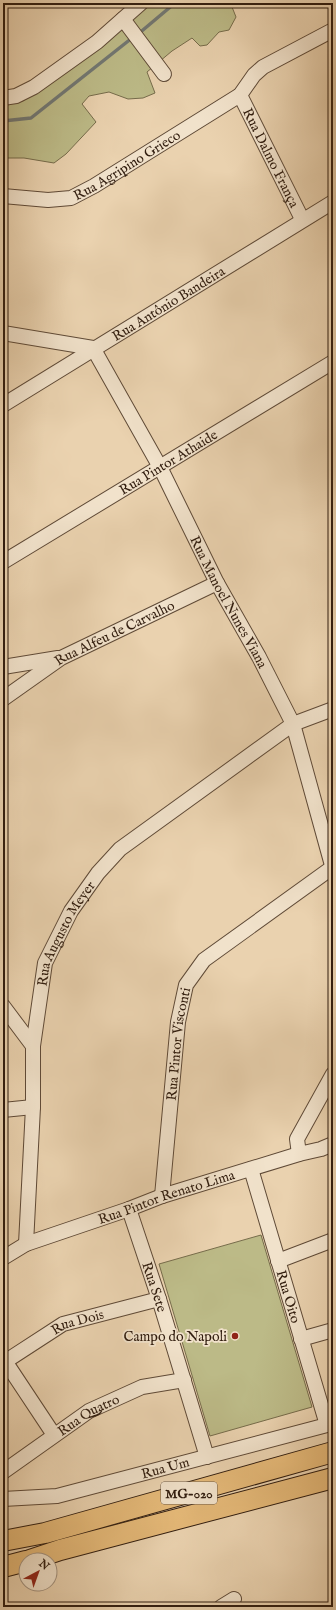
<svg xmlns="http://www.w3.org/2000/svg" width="336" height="1610" font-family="'IM FELL English',serif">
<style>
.green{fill:#bcba87;stroke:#766c4b}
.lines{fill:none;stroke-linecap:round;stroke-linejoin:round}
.stream{stroke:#727873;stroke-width:3.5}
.minor-casing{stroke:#5f4a37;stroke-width:16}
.highway-casing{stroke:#311d0f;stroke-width:22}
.minor{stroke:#f1e2cb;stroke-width:14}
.highway{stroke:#e5b978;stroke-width:20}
.poi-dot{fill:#8f2418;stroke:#f1e2cb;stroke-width:1.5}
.labels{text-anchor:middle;stroke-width:3.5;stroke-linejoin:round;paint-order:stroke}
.shield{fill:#f1e2cb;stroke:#6b5847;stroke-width:1}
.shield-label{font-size:13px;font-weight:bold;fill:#311d0f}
.street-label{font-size:14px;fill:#311d0f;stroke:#f1e2cb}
.poi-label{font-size:14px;fill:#311d0f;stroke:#f1e2cb;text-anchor:end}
</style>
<rect width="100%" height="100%" fill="#ead2af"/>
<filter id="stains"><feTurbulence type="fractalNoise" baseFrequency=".005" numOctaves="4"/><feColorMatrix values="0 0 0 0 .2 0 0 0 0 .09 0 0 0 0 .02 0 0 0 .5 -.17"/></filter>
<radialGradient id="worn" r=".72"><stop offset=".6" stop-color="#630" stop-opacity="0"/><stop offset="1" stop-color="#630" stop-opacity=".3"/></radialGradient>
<g class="green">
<path d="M150 3H239L232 7 236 17 229 30 219 32 207 45 200 46 192 38 172 51 147 72 155 93 143 98 128 99 109 92 89 96 82 104 96 122 66 154 54 163 24 158H3V103L23 101 67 71 120 30Z"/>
<path d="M261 1235 312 1407 210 1436 159 1264Z"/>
</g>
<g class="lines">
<g class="stream">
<path d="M137 35 175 3"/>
<path d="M3 121 31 118 132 38"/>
</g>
<g class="minor-casing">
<g id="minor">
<path d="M123 19 164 74"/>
<path id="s1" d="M240 95 302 219"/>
<path d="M3 98 16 96 34 87 97 42 141 3"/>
<path id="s2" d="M3 196 48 200 71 198 94 186 240 95 254 75 263 67 333 30"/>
<path d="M3 333 93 348"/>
<path id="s3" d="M93 348 160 467 217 583 259 657 293 724 333 869"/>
<path id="s4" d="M3 405 333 202"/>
<path id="s5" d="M3 562 333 362"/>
<path d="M3 667 58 658"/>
<path id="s6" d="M3 699 61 658 217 583"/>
<path d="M3 1006 33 1046"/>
<path d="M3 1110 33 1107"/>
<path d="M299 1154 297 1139 333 1074"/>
<path id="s7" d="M251 1169 327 1425"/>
<path id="s8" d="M162 1196 178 1022 186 985 204 960 333 867"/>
<path id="s9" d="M129 1209 159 1299 207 1457"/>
<path id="s10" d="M26 1244 33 1107V1046L45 963 71 911 98 873 120 849 293 724 333 709"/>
<path id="s11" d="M3 1258 26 1244 129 1209 162 1196 299 1154 321 1149 333 1144"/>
<path d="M278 1261 333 1240"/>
<path d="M301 1339 333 1330"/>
<path d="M3 1358 54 1435"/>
<path id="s12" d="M3 1363 63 1324 159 1299"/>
<path id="s13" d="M3 1472 89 1411 142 1387 184 1380"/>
<path id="s14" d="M3 1499 57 1496 327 1425"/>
<path d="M221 1607 234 1599"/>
</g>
</g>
<g class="highway-casing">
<g id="highway">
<path d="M3 1541 45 1533 333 1452"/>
<path d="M30 1560 60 1550 333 1478"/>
<path d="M3 1567 26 1561"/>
</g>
</g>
<use href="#minor" class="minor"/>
<use href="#highway" class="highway"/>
</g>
<circle class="poi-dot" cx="235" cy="1336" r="4"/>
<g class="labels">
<rect class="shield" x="161" y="1482" width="56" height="22" rx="3"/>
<g class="shield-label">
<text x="189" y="1498">MG-020</text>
</g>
<g class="street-label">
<text dy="5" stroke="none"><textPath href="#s1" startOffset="70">Rua Dalmo França</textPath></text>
<text dy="5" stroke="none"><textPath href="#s2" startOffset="133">Rua Agripino Grieco</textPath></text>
<text dy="5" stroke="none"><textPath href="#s4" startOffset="194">Rua Antônio Bandeira</textPath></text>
<text dy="5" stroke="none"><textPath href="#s5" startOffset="193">Rua Pintor Athaide</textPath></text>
<text dy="5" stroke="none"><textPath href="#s3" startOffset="288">Rua Manoel Nunes Viana</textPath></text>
<text dy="5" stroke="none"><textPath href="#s6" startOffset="130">Rua Alfeu de Carvalho</textPath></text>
<text dy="5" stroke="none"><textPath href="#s10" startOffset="317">Rua Augusto Meyer</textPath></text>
<text dy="5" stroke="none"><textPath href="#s8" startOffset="153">Rua Pintor Visconti</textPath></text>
<text dy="5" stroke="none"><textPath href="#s11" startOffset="175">Rua Pintor Renato Lima</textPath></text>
<text dy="5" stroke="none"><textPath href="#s9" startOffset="82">Rua Sete</textPath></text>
<text dy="5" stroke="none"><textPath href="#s7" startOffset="133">Rua Oito</textPath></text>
<text dy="5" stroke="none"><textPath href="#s12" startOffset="86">Rua Dois</textPath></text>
<text dy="5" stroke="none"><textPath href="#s13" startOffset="103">Rua Quatro</textPath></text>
<text dy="5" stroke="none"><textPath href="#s14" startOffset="166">Rua Um</textPath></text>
</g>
<g class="poi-label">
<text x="227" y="1341">Campo do Napoli</text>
</g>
</g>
<rect width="336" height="1610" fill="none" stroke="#ead2af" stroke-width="16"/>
<rect x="4" y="4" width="328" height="1602" fill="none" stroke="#311d0f" stroke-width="2"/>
<rect x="8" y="8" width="320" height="1594" fill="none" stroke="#311d0f"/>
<g transform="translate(38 1572) rotate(41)"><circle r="19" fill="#f1e2cb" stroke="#a49380"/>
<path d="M0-3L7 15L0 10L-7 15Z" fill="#8f2418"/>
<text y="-6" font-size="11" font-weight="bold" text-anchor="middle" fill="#311d0f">N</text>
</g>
<rect width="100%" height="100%" filter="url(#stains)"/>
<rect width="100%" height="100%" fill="url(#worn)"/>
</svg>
